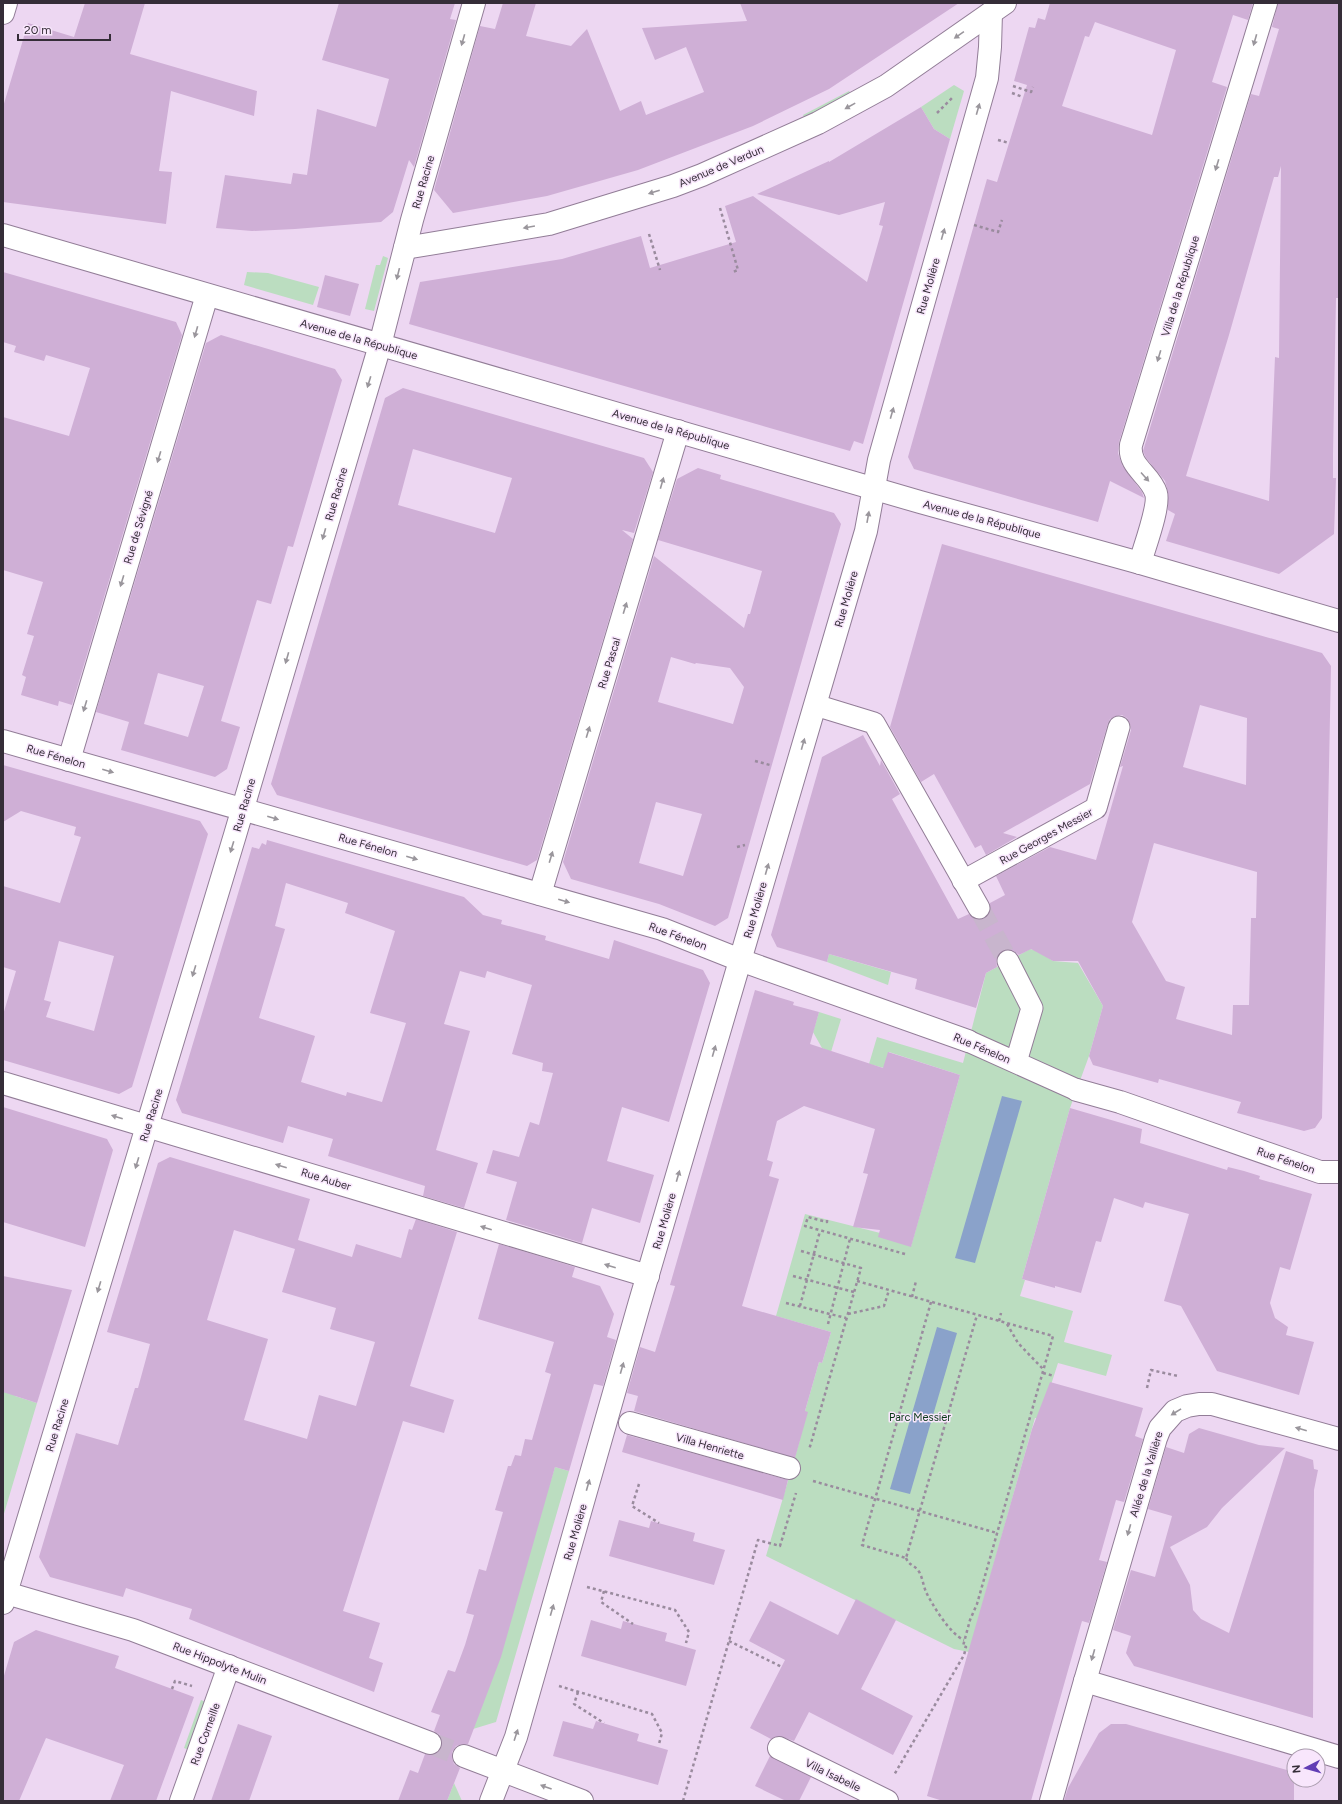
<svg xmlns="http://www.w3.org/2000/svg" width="1342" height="1804" font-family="Figtree,sans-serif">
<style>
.green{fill:#bbddc0}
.water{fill:#8aa2ca}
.building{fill:#cfafd6;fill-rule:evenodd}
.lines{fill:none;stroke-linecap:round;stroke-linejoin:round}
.pedestrian-tunnel{stroke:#c8b5cd;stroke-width:21;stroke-dasharray:21 10;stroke-linecap:butt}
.minor-tunnel{stroke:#c8b5cd;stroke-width:22;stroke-dasharray:22 11;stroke-linecap:butt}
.pedestrian-casing{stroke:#927d97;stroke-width:23}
.minor-casing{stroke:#927d97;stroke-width:24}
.secondary-casing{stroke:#927d97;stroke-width:24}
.path{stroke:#9a8b9e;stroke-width:2.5;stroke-dasharray:3 3;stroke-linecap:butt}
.pedestrian{stroke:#fff;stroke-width:21}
.minor{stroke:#fff;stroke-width:22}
.secondary{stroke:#fff;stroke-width:22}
.oneway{fill:#9a969c}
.labels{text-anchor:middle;stroke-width:3;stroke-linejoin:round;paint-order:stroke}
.street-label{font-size:11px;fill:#352d38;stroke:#f8e6fc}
.park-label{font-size:11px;fill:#0b3918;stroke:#f8e6fc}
</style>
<rect width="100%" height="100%" fill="#edd7f2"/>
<g class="green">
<path d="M954 85 964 91 950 139 934 129 921 107Z"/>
<path d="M849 91 852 95 805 119 803 115Z"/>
<path d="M383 256 388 258 374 311 365 309 376 265H380Z"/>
<path d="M247 272 268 273 319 287 313 305 244 285Z"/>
<path d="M1030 949 1038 951 1053 961 1078 963 1103 1006 1089 1056 1070 1108 1022 1279 1025 1280 1020 1296 1073 1311 1064 1342 1112 1355 1106 1376 1058 1363 1040 1419 1035 1418 969 1652 954 1649 766 1556 799 1443 805 1411 819 1362 822 1363 831 1332 776 1316 805 1214 900 1238 908 1246H911L960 1075 889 1052 884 1068 869 1064 877 1037 963 1063 986 973Z"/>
<path d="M829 954 891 972 888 985 827 962Z"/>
<path d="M819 1012 841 1019 831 1052 822 1048 813 1032Z"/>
<path d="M3 1372 15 1396 37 1403 3 1517Z"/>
<path d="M555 1467 569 1471 496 1722 473 1729Z"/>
<path d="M201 1700 206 1702 189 1750 184 1748Z"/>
<path d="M454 1783 462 1801H447Z"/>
</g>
<g class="water">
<path d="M1002 1096 1022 1101 975 1263 955 1258Z"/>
<path d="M937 1327 957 1333 910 1494 890 1489Z"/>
</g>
<g class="building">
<path d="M85 3H145L130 54 257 91 254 116 171 91 159 171 172 172 166 224 3 202V107L28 23 74 37Z"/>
<path d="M339 3H455L450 19 456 20 414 167 409 160 393 212 381 222 295 229 252 231 216 228 225 175 291 184 293 173 307 175 317 109 376 127 389 79 322 60Z"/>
<path d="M503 3H536L526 36 571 46 587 29 620 111 641 101 646 115 704 92 686 47 655 60 642 28 747 21 740 3H959L829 89 753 126 638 170 547 196 453 213 434 190 480 26 495 29Z"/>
<path d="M1050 3H1253L1248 20 1233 15 1212 82 1227 87 1119 442 1118 453 1122 465 1142 492 1144 498 1110 481 1098 522 914 469 908 457 987 179 997 182 1027 85 1014 81 1029 27 1035 28 1038 18 1045 20ZM1095 22 1176 50 1152 135 1062 106 1085 36 1089 37Z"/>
<path d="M1278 3H1339V298H1336L1333 454V478H1336L1334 534 1279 574 1166 541 1175 514 1168 510V492L1165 481 1146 458 1143 451 1251 94 1259 96 1279 29 1272 27ZM1281 166 1279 358 1275 357 1269 501 1186 476 1229 335 1274 177H1278Z"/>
<path d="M921 107 934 129 950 139 863 444 854 441 850 451 409 324 420 282 562 259 641 236 650 268 736 242 725 206 753 196 867 282 883 226 879 225 885 202 839 215 757 194 829 161V162Z"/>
<path d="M3 272 176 322 182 335 72 705 59 701 58 706 21 695 26 677 22 675 34 636 27 634 43 582 3 570V417L69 436 90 368 46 355 44 361 14 352 16 346 3 342Z"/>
<path d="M325 275 359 284 350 316 317 307Z"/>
<path d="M221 335 335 369 342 380 293 547 288 546 271 604 257 600 221 721 240 727 227 769 215 777 121 750 129 722 96 712 206 343ZM158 673 204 686 188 737 144 724Z"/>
<path d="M403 388 644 458 653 472 634 533 622 530 633 539 537 860 527 866 277 795 271 784 385 398ZM413 449 512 478 495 533 398 505Z"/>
<path d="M698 468 721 475 720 479 834 513 841 524 728 918 715 926 659 904 571 879 563 862 654 556 744 628 748 614H750L762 571 658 540 677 479ZM671 657 695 664 696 663 730 668 744 687 733 724 658 702ZM656 802 702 814 683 876 639 863Z"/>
<path d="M942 544 1322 653 1331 666 1322 1118 1315 1128 1304 1131 1237 1113 1241 1102 1159 1079 1158 1083 1093 1065 1089 1056 1103 1006 1078 961H1053L1031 949 1019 955 1014 951 1008 949 1003 950 998 955 996 961 997 967 986 973 976 1008 915 989 917 979 829 954 827 962 777 947 771 935 822 757 863 735 880 766 881 760 900 794 892 799 958 919 969 914 973 918 979 920 985 918 990 914V903L1005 895 996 876 1050 847 1096 860 1123 766 1120 767 1131 730 1130 724 1127 718 1122 715 1116 716 1110 719 1108 723 1090 784 1003 833 1017 837 986 855 981 845 975 848 934 774 921 782 890 727ZM1200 705 1247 718 1246 785 1183 767ZM1154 843 1257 872 1256 918H1251L1249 1005H1233L1232 1035 1176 1019 1185 987 1166 981 1132 922Z"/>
<path d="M3 765 200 821 208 834 132 1087 119 1094 3 1060V1015L16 971 3 967V886L60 903 81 837 74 835 76 827 21 811 3 822ZM59 941 114 956 94 1031 46 1017 51 1002 44 1000Z"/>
<path d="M267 840 464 897 483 915 502 920 501 924 546 936 545 940 609 959 614 940 703 970 710 983 669 1122 622 1107 607 1161 654 1175 640 1223 592 1208 582 1243 506 1220 517 1182 486 1173 493 1150 519 1157 530 1122 539 1125 553 1073 542 1071 543 1063 512 1054 532 985 487 971 485 978 460 971 444 1024 470 1031 436 1150 478 1163 464 1208 423 1196 425 1186 328 1156 333 1139 288 1126 283 1143 182 1113 176 1100 252 847 259 849 262 843 266 845ZM286 883 348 903 345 913 395 931 370 1013 406 1023 382 1102 347 1092 346 1096 301 1082 315 1036 259 1018 285 929 275 926Z"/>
<path d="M755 990 794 1002 793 1005 819 1012 810 1044 883 1068 888 1052 960 1075 911 1247 878 1237 880 1230 853 1227 868 1174 863 1173 875 1129 804 1106 777 1121 767 1160 773 1162 769 1176 779 1179 742 1306 831 1332 822 1363 819 1362 805 1411 808 1412 795 1458 634 1411 638 1396 627 1393 640 1347 655 1352 675 1286 670 1285Z"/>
<path d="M3 1107 107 1139 113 1150 85 1247 3 1222Z"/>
<path d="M1070 1108 1142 1129 1140 1143 1227 1170 1228 1167 1244 1171 1260 1176 1259 1179 1312 1194 1290 1270 1280 1267 1270 1303 1275 1318 1288 1327 1286 1335 1314 1342 1299 1395 1217 1371 1181 1306 1164 1301 1189 1214 1145 1202 1143 1208 1114 1198 1101 1242 1096 1241 1081 1293 1055 1286V1288L1022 1279Z"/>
<path d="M170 1157 310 1199 298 1240 352 1257 356 1244 401 1258 409 1229 412 1230 416 1219 457 1232 410 1386 454 1400 444 1433 403 1421 343 1611 380 1623 369 1658 383 1663 374 1692 189 1619 192 1609 126 1588 123 1597 50 1577 39 1557 76 1433 118 1445 135 1388H138L150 1344 107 1332 158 1163ZM234 1230 295 1249 282 1292 336 1308 330 1329 375 1342 356 1406 319 1395 307 1439 244 1420 268 1339 207 1320Z"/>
<path d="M499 1244 575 1267 572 1277 600 1286 614 1314 607 1337 616 1340 603 1386 594 1384 569 1471 555 1467 501 1657 468 1744H462L456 1746 452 1752V1758L454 1764 460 1768 447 1801H398L410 1770 418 1773 425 1754 432 1755 438 1752 442 1747V1741L440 1735 434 1731 440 1715 431 1712 448 1670 455 1672 465 1645 474 1615 466 1613 479 1569 486 1571 503 1512 495 1510 508 1466H511L515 1455 521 1456 525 1439 532 1440 551 1374 545 1372 554 1342 478 1319Z"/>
<path d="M3 1276 72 1290 37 1403 3 1392Z"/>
<path d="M1050 1382 1143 1408 1135 1436 1143 1439 1124 1502 1116 1500 1099 1560 1107 1562 1089 1623 1082 1621 1031 1801H943L927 1796 1032 1429Z"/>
<path d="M1199 1428 1259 1445 1285 1448 1222 1508 1207 1527 1170 1547 1190 1585 1193 1610 1201 1619 1229 1633 1286 1451 1313 1460 1314 1469 1318 1470 1314 1490 1313 1718 1134 1666 1126 1653 1131 1636 1113 1630 1131 1570 1155 1577 1172 1516 1148 1509 1166 1447 1184 1453 1189 1434Z"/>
<path d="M627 1435 788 1480 783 1500 622 1452Z"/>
<path d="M619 1520 649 1528 651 1521 695 1533 693 1541 725 1550 714 1585 609 1556Z"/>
<path d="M856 1599 896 1620 861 1689 913 1716 893 1755 809 1712 794 1741 779 1736 771 1739 750 1728 785 1660 749 1641 770 1601 838 1635Z"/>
<path d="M591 1620 621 1629 623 1621 667 1633 665 1641 696 1650 686 1686 581 1656Z"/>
<path d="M36 1630 119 1656 115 1668 194 1697 156 1801H110L124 1765 46 1738 19 1801H3V1679L14 1642Z"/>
<path d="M563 1721 593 1729 596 1721 639 1734 637 1741 668 1750 658 1785 553 1756Z"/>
<path d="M238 1724 272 1736 249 1801H211Z"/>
<path d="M1111 1724H1126L1294 1772V1801H1064L1068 1788 1099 1733Z"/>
<path d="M770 1756 811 1777 799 1801H786L755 1786Z"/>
</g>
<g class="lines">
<path class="pedestrian-tunnel" d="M979 908 1008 961"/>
<path class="minor-tunnel" d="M430 1743 464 1756"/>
<g class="pedestrian-casing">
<g id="pedestrian">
<path d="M825 708 874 723 979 908"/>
<path d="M963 881 1096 808 1119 727"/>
<path d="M1008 961 1032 1008 1016 1062"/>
<path d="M968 1041 1077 1090"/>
</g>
</g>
<g class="minor-casing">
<g id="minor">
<path d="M3 13 6 3"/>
<path d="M405 248 549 224 673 186 702 175 818 123 886 86 1005 3"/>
<path d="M1140 563C1144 548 1160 506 1156 493 1150 474 1128 467 1131 445L1266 3"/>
<path d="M3 741 662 929 740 960 968 1041"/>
<path d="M69 760 207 295"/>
<path d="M540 894 678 431"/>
<path d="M3 1083 648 1276"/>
<path d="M1077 1090 1120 1102 1320 1172H1339"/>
<path d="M630 1423 789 1468"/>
<path d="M1339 1439 1212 1404H1199L1187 1406 1175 1411 1160 1428 1156 1438 1085 1681 1339 1757"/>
<path d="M6 1593 133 1630 430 1743"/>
<path d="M3 1603 235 835 380 345 412 220 474 3"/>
<path d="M779 1748 887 1801"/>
<path d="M464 1756 582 1801"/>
<path d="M181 1801 229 1666"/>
<path d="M491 1801 516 1737 639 1305 866 531 879 460 987 78 990 47 991 13"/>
<path d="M1051 1801 1085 1681"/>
</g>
</g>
<g class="secondary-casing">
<path id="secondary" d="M3 235 920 502 1140 563 1339 621"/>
</g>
<g class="path">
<path d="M1013 86 1031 92 1033 87"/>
<path d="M1012 93 1023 97"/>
<path d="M937 113 952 98"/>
<path d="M998 140 1009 143"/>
<path d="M720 208 738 270 733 272"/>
<path d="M974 225 998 232 1002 220"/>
<path d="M649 234 660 270"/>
<path d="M755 761 770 765"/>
<path d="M737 847 745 845"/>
<path d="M827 1220V1222L808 1217 805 1226 905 1254"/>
<path d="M801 1251 861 1268 809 1450"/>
<path d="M793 1276 854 1292"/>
<path d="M857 1281 1053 1336 977 1604 970 1620 963 1646 966 1647 964 1655 894 1775"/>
<path d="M912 1297 916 1281"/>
<path d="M931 1302 862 1545 906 1558 977 1315"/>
<path d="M786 1303 846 1318"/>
<path d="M800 1306 820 1231"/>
<path d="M848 1314 884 1306 889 1290"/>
<path d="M999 1321 1001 1313"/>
<path d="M828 1324 850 1239"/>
<path d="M1007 1324 1018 1343 1044 1370"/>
<path d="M1043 1373 1054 1376"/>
<path d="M1147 1388 1151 1370 1178 1376"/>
<path d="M813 1481 997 1533"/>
<path d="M639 1484 632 1506 659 1523"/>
<path d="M906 1558C909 1565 912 1564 917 1569 922 1574 923 1585 926 1592 933 1606 950 1634 964 1640"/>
<path d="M587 1587 675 1610 689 1632 686 1643"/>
<path d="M604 1591 601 1602 633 1624"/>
<path d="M729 1641 782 1667"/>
<path d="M559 1686 652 1714 662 1733 659 1744"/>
<path d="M172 1689 175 1681 192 1686"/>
<path d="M578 1692 574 1704 604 1723"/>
<path d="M683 1801 758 1540 780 1546 796 1493"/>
</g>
<use href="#pedestrian" class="pedestrian"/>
<use href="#minor" class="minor"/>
<use href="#secondary" class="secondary"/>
</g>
<defs><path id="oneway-solid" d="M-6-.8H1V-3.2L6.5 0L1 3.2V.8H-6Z"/></defs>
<g class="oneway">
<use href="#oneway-solid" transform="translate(959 35) rotate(145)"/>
<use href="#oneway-solid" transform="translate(463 40) rotate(106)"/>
<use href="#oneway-solid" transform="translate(1255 40) rotate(106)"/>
<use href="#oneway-solid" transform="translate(850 106) rotate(151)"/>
<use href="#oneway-solid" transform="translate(978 109) rotate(-74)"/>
<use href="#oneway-solid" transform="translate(1217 165) rotate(107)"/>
<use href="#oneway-solid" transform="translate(654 192) rotate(163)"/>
<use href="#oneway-solid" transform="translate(529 227) rotate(170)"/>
<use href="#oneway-solid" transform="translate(943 234) rotate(-74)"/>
<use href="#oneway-solid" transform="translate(398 274) rotate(104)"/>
<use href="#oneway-solid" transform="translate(196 332) rotate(106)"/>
<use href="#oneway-solid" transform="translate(1159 356) rotate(107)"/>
<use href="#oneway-solid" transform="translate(369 382) rotate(107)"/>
<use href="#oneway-solid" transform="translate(892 413) rotate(-74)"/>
<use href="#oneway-solid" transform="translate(159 457) rotate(107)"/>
<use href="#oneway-solid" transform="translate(1145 477) rotate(48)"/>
<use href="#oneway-solid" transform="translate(662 483) rotate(-74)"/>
<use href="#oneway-solid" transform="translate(868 517) rotate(-80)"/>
<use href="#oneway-solid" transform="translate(324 534) rotate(106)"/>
<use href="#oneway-solid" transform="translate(122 581) rotate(107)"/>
<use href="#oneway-solid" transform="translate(625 608) rotate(-73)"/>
<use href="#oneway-solid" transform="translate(287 658) rotate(106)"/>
<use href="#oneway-solid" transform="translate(85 706) rotate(107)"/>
<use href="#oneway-solid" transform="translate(588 732) rotate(-73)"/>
<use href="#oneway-solid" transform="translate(803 744) rotate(-74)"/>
<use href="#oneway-solid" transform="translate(108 771) rotate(16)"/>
<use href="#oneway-solid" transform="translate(273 818) rotate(16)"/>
<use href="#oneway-solid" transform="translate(232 847) rotate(107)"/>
<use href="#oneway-solid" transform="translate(551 857) rotate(-73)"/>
<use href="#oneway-solid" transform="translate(412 858) rotate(16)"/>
<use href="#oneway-solid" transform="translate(767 869) rotate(-74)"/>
<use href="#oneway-solid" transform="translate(564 901) rotate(16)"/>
<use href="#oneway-solid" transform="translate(194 971) rotate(107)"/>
<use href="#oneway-solid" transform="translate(714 1051) rotate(-74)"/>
<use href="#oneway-solid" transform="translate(117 1117) rotate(-163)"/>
<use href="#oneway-solid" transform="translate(137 1163) rotate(107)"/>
<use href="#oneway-solid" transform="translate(281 1166) rotate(-163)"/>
<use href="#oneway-solid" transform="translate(678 1176) rotate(-74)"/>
<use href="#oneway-solid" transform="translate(486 1228) rotate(-163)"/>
<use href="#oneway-solid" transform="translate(610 1266) rotate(-163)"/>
<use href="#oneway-solid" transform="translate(99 1287) rotate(107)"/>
<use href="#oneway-solid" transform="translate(622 1368) rotate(-74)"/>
<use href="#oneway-solid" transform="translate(1176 1412) rotate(148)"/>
<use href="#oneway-solid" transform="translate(1301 1429) rotate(-164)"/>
<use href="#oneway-solid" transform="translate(588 1485) rotate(-74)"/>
<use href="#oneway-solid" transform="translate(1129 1530) rotate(106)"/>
<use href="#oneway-solid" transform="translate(552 1610) rotate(-74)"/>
<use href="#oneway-solid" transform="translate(1093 1655) rotate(106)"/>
<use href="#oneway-solid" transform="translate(516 1735) rotate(-72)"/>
<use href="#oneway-solid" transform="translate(546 1787) rotate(-160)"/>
</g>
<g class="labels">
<g class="street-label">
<text transform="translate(721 166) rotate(-23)" y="4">Avenue de Verdun</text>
<text transform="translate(423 182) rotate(-74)" y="4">Rue Racine</text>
<text transform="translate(928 286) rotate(-74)" y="4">Rue Molière</text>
<text transform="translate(1180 286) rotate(-73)" y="4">Villa de la République</text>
<text transform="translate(359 339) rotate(16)" y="4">Avenue de la République</text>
<text transform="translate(671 429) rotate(16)" y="4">Avenue de la République</text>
<text transform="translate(336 494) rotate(-74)" y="4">Rue Racine</text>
<text transform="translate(982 519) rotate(15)" y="4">Avenue de la République</text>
<text transform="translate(138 527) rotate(-73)" y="4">Rue de Sévigné</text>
<text transform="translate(846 599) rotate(-74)" y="4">Rue Molière</text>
<text transform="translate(609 663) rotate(-73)" y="4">Rue Pascal</text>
<text transform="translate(56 756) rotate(16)" y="4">Rue Fénelon</text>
<text transform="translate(244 805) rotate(-74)" y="4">Rue Racine</text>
<text transform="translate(1046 836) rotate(-29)" y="4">Rue Georges Messier</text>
<text transform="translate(368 845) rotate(16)" y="4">Rue Fénelon</text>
<text transform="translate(755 910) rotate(-74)" y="4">Rue Molière</text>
<text transform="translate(678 936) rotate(20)" y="4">Rue Fénelon</text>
<text transform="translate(982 1048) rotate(23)" y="4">Rue Fénelon</text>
<text transform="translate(151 1115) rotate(-73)" y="4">Rue Racine</text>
<text transform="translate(1286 1160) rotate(19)" y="4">Rue Fénelon</text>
<text transform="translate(326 1179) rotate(17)" y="4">Rue Auber</text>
<text transform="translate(664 1221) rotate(-74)" y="4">Rue Molière</text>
<text transform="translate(57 1425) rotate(-73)" y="4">Rue Racine</text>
<text transform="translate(710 1446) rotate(16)" y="4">Villa Henriette</text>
<text transform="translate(1146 1474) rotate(-73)" y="4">Allée de la Vallière</text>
<text transform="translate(575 1532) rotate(-74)" y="4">Rue Molière</text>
<text transform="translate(220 1663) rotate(21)" y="4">Rue Hippolyte Mulin</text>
<text transform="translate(205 1734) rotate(-70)" y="4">Rue Corneille</text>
<text transform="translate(833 1775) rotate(26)" y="4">Villa Isabelle</text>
</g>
<g class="park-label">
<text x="920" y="1421">Parc Messier</text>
</g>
</g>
<rect width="1342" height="1804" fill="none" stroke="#352d38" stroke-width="8"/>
<g transform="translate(1306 1768) rotate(264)"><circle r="19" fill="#f8e6fc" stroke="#aa9cae"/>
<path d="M0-3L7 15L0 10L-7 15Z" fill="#613db5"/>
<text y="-6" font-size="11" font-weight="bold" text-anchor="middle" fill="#352d38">N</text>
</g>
<path d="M18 34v6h92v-6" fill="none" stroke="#352d38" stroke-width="2"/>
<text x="24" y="34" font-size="12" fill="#352d38" stroke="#f8e6fc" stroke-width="3" paint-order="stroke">20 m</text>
</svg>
